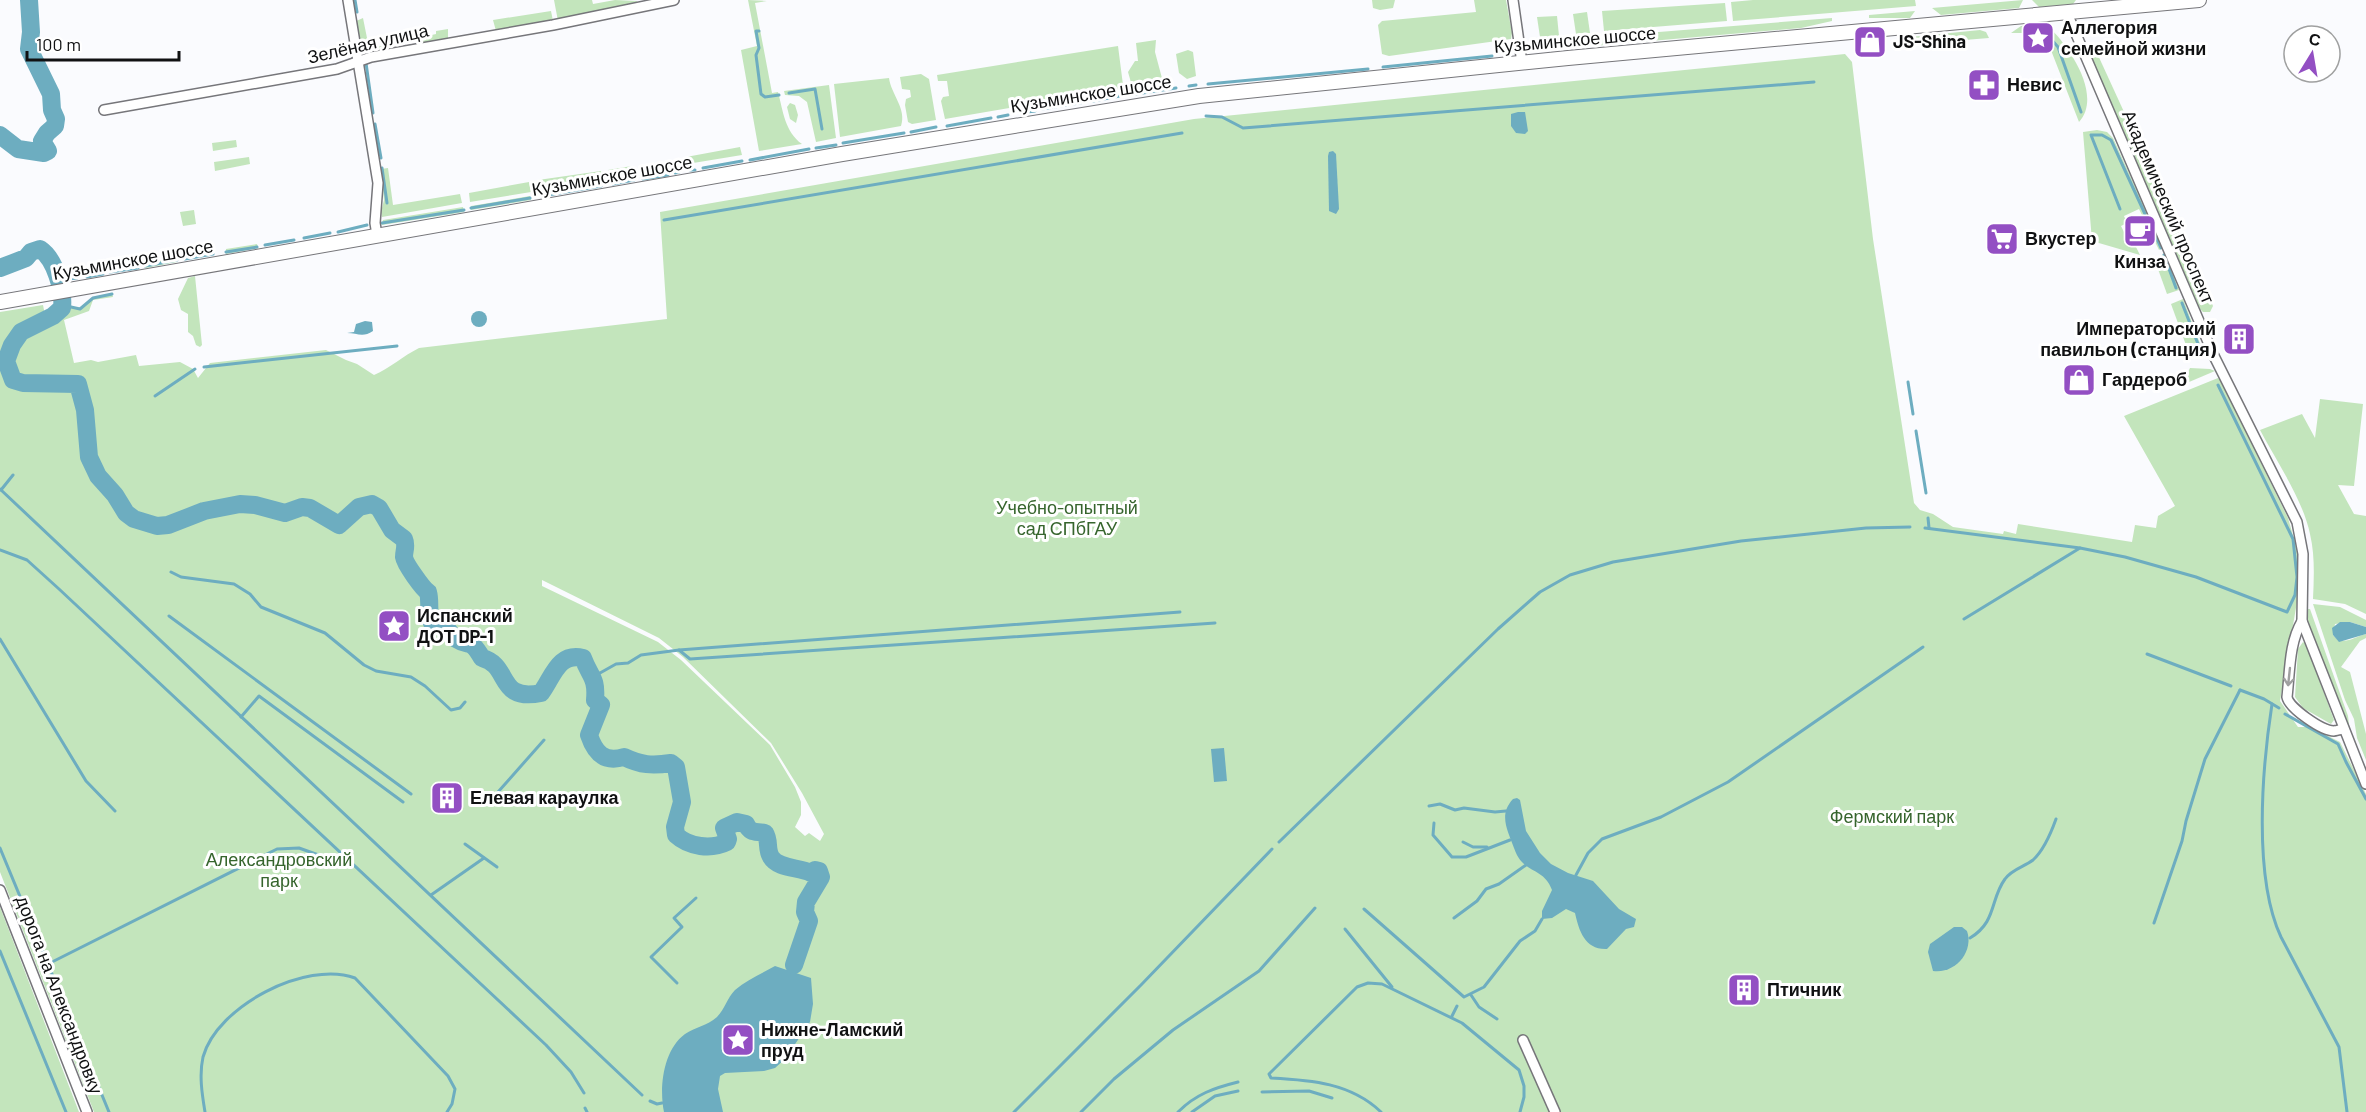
<svg xmlns="http://www.w3.org/2000/svg" width="2366" height="1112" font-family="Barlow,sans-serif">
<style>
.green{fill:#c3e5bc;fill-rule:evenodd}
.water{fill:#6dadc0}
.lines{fill:none;stroke-linecap:round;stroke-linejoin:round}
.stream{stroke:#6dadc0;stroke-width:3}
.river{stroke:#6dadc0;stroke-width:18}
.street-casing{stroke:#76767a;stroke-width:12}
.secondary-casing{stroke:#76767a;stroke-width:16}
.street{stroke:#fff;stroke-width:9}
.secondary{stroke:#fff;stroke-width:14}
.oneway{stroke:#9fa0a0}
.labels{text-anchor:middle;stroke-width:6;stroke-linejoin:round;paint-order:stroke}
.poi-label{font-size:18px;font-weight:bold;fill:#101112;stroke:#fff;text-anchor:start}
.street-label{font-size:18px;fill:#101112;stroke:#fff}
.park-label{font-size:18px;fill:#36652d;stroke:#fff}
</style>
<rect width="100%" height="100%" fill="#fafbfe"/>
<g class="green">
<path d="M554 0H592L593 4 615 0 637 1 636 4 558 21Z"/>
<path d="M748 0 767 1 755 3 772 93 778 92C783 111 785 132 802 144L759 151 741 50 757 46Z"/>
<path d="M1372 0H1395L1393 8 1380 10 1373 8Z"/>
<path d="M1474 0H1506L1512 33 1511 39 1389 56 1382 54 1378 25 1382 21 1476 12Z"/>
<path d="M1753 0H1915L1916 6 1733 21 1731 2Z"/>
<path d="M2023 0 2019 8 1941 15 1932 8Z"/>
<path d="M2032 0H2076L2073 4 2039 7Z"/>
<path d="M1725 3 1727 21 1604 31 1602 11Z"/>
<path d="M551 11 553 21 496 31 493 20Z"/>
<path d="M1915 11 1910 18H1869V15Z"/>
<path d="M1587 12 1590 33 1576 34 1573 14Z"/>
<path d="M1557 16 1559 36 1540 37 1537 17Z"/>
<path d="M363 18 369 48 388 45 389 50 368 54 360 53 354 22Z"/>
<path d="M1832 18V21L1801 28 1593 46 1583 45 1572 39Z"/>
<path d="M2043 24 2048 26C2069 46 2103 95 2079 122L2047 40 2034 33H2011L2021 26Z"/>
<path d="M448 29V38L422 43 419 38 436 34V31Z"/>
<path d="M1980 30 1986 32 1989 38 1903 45 1904 40 1910 37Z"/>
<path d="M1156 40 1155 52 1163 82 1132 86 1128 72 1135 61H1138L1136 43Z"/>
<path d="M1118 46 1123 85 1121 89 945 119 941 101 943 97 949 96 947 81H938L937 75Z"/>
<path d="M1188 50 1193 52 1196 76 1187 79 1179 73 1176 54Z"/>
<path d="M2091 50 2097 53 2213 306 2210 312H2203L2200 309 2089 53Z"/>
<path d="M1845 54 1852 62 1873 239 1914 503 1920 510 1933 514 1953 527 2003 534 2004 531 2016 534 2018 524 2132 542 2135 525 2156 528 2158 516 2175 506 2124 416 2218 378 2221 381 2288 518 2298 553V596L2280 701 2298 727H2310L2340 742 2366 794V1112H1560L1537 1062 1529 1065 1551 1112H94L0 872V361L2 360 11 384C33 388 56 379 77 388 85 412 80 440 87 461 92 478 101 486 112 498 119 505 121 514 129 520 156 541 185 519 212 513 222 511 233 508 244 507 253 506 261 509 271 506L253 501H239L205 508 167 523 152 521 134 515 128 510 116 491 98 471 91 450 90 420 80 383 56 376 48 379 14 378C13 374 10 369 10 365 8 353 20 334 30 329 44 322 57 320 65 306L80 309 93 298 112 294 113 297 93 300 89 311 64 320 74 363 91 360 98 362 136 355 139 366 180 362 193 369 198 378 210 363 326 350 346 360 357 364 374 375C390 368 403 356 419 348L667 319 660 212 1194 119ZM542 580 659 638 683 657 771 743 802 793 824 834 820 841 809 833 805 836 795 827 801 815V802L795 787 770 745 681 660 658 642 542 586Z"/>
<path d="M921 74 929 79 936 120 912 124 908 122 905 105 906 99 911 97 910 90 902 89 900 77Z"/>
<path d="M889 78C891 94 907 109 901 126L840 137 834 84Z"/>
<path d="M829 85 836 138 816 142 807 102 799 96 785 95 784 91Z"/>
<path d="M790 103 795 105 798 115 796 123 790 119 787 107Z"/>
<path d="M2097 130 2107 132 2113 138 2163 248 2159 250 2139 209 2124 216 2127 223 2121 226 2129 242 2133 241 2140 255 2092 241 2083 132Z"/>
<path d="M236 140 237 147 213 151 212 143Z"/>
<path d="M740 147 742 155 687 164 686 157Z"/>
<path d="M249 157 250 164 215 171 214 162Z"/>
<path d="M632 166 634 174 612 178 608 170Z"/>
<path d="M388 168 393 205 460 194 462 203 382 217 381 212 384 200 381 169Z"/>
<path d="M601 171 602 179 540 190 538 180Z"/>
<path d="M529 182 531 192 470 202 469 193Z"/>
<path d="M530 196 531 200 471 210V206Z"/>
<path d="M463 207 464 212 382 225 383 220Z"/>
<path d="M194 210 196 224 183 226 180 212Z"/>
<path d="M257 244 258 248 226 254V249Z"/>
<path d="M2165 254 2179 290 2167 294 2154 258Z"/>
<path d="M174 258 177 262 146 268 144 263Z"/>
<path d="M195 276 202 345 200 347 196 345 193 336 188 332V314L181 310 178 299 188 278Z"/>
<path d="M2183 299 2201 346 2199 353 2190 356 2171 304Z"/>
<path d="M43 305 45 315 17 332 4 355 0 356V312Z"/>
<path d="M2190 368 2210 369 2215 371 2182 385Z"/>
<path d="M2320 399 2363 404 2354 486 2338 485 2354 514 2366 516V614L2345 604 2313 599C2314 578 2315 555 2310 534 2303 500 2277 462 2260 430L2302 414 2315 438Z"/>
<path d="M2313 604 2340 607 2366 620V627L2350 622 2335 624 2333 635C2342 647 2354 637 2366 634V638L2360 641 2341 667 2350 672 2366 734V760L2357 738 2354 719 2345 700Z"/>
<path d="M2307 609H2310L2348 716 2350 732 2308 623Z"/>
<path d="M2303 642 2306 644 2334 720 2331 724 2303 708 2295 697 2298 649Z"/>
<path d="M0 907 79 1112H0Z"/>
</g>
<g class="water">
<path d="M1518 112H1525L1528 131 1525 134 1516 133 1511 126V114Z"/>
<path d="M1333 151 1336 154 1339 209 1336 214 1329 211 1328 156 1329 152Z"/>
<circle cx="479" cy="319" r="8"/>
<path d="M365 321 372 322 373 331C363 338 357 333 347 333L354 332 356 324Z"/>
<path d="M2340 622H2350L2366 627V634L2339 642 2333 635 2332 628Z"/>
<path d="M1224 748 1227 781 1214 782 1211 749Z"/>
<path d="M1517 798 1520 800 1526 831 1540 853 1551 864 1568 873 1593 881 1619 909 1636 919 1634 927 1626 929 1607 949C1585 950 1579 931 1575 913L1566 909 1552 918 1542 919V911L1552 890C1545 871 1532 873 1521 861 1517 856 1516 853 1514 848 1508 831 1498 815 1513 799Z"/>
<path d="M1954 927H1962L1967 931C1974 951 1956 974 1933 971L1928 952 1930 944Z"/>
<path d="M775 966 811 978 813 1004 810 1022 785 1059 775 1068 764 1071 725 1073 720 1076 718 1089 723 1112H664C659 1088 663 1050 685 1034 695 1027 707 1026 717 1017 725 1009 727 998 735 990 747 980 761 974 775 966Z"/>
</g>
<g class="lines">
<g class="stream">
<path d="M355 0 357 12"/>
<path d="M2030 29H2042L2058 47 2081 112"/>
<path d="M759 31H756L759 48 756 55 761 94 765 97 779 95"/>
<path d="M364 50 365 54"/>
<path d="M366 63 373 113"/>
<path d="M1383 67 1492 56"/>
<path d="M1208 84 1368 69"/>
<path d="M1189 86 1196 85"/>
<path d="M789 93 815 89 822 129"/>
<path d="M1136 94 1176 88"/>
<path d="M1093 101 1120 96"/>
<path d="M1042 109 1085 102"/>
<path d="M1027 112 1035 111"/>
<path d="M1206 116 1222 117 1243 128 1814 82"/>
<path d="M998 117 1008 115"/>
<path d="M375 124 381 158"/>
<path d="M947 126 991 118"/>
<path d="M911 132 936 127"/>
<path d="M843 143 904 133"/>
<path d="M816 148 836 145"/>
<path d="M750 160 809 149"/>
<path d="M382 168 387 203"/>
<path d="M703 168 742 161"/>
<path d="M690 170H695"/>
<path d="M675 173 679 172"/>
<path d="M643 179 668 175"/>
<path d="M613 184 634 180"/>
<path d="M542 196 601 186"/>
<path d="M471 208 530 198"/>
<path d="M2120 209 2091 135H2102L2111 140 2145 214"/>
<path d="M664 220 1182 133"/>
<path d="M2149 221 2161 248"/>
<path d="M382 223 464 210"/>
<path d="M338 232 367 225"/>
<path d="M304 238 330 233"/>
<path d="M265 245 294 240"/>
<path d="M226 252 257 247"/>
<path d="M2164 255 2176 288"/>
<path d="M185 259 213 254"/>
<path d="M145 266 177 260"/>
<path d="M110 272 138 268"/>
<path d="M87 277 103 274"/>
<path d="M59 280 77 278"/>
<path d="M2182 303 2198 344"/>
<path d="M62 305 80 309 93 298 112 294"/>
<path d="M0 359 9 356"/>
<path d="M204 367 397 346"/>
<path d="M1908 382 1913 414"/>
<path d="M155 396 195 369"/>
<path d="M1916 431 1926 493"/>
<path d="M0 489 642 1095"/>
<path d="M1 490 13 475"/>
<path d="M1928 518 1929 528"/>
<path d="M1925 528 2080 548 2125 557 2196 577 2287 612 2295 595 2297 577 2293 539 2218 385"/>
<path d="M0 550 27 560 59 589 546 1045 571 1072 584 1093"/>
<path d="M171 572 181 577 234 584 250 594 261 607 325 633 364 665 376 671 411 677 425 686 451 710 460 708 465 702"/>
<path d="M169 616 411 794"/>
<path d="M1964 619 2080 548"/>
<path d="M0 639 86 781 115 811"/>
<path d="M679 650 690 659 1215 623"/>
<path d="M2147 654 2231 686"/>
<path d="M591 673H600L616 664 628 663 641 655 679 650 1180 612"/>
<path d="M2240 690 2264 699 2279 708"/>
<path d="M2272 704C2262 769 2253 877 2281 937L2339 1047 2347 1112"/>
<path d="M2285 714 2338 744 2346 762 2366 799"/>
<path d="M241 717 259 696 403 802"/>
<path d="M490 801 544 740"/>
<path d="M1429 806 1440 804 1455 810 1464 808 1495 812 1506 811"/>
<path d="M1434 823 1433 835 1452 857H1466L1510 840"/>
<path d="M1279 842 1498 629 1540 592 1570 575 1613 562 1741 541 1866 528 1910 527"/>
<path d="M1463 842 1473 847H1487"/>
<path d="M465 844 497 867"/>
<path d="M0 848 109 1112"/>
<path d="M1576 875 1588 853 1602 839 1661 817 1728 782 1923 647"/>
<path d="M431 895 484 858"/>
<path d="M1364 909 1464 997 1484 987 1520 941 1535 931 1542 919"/>
<path d="M1454 918 1477 901 1486 889 1499 884 1526 865"/>
<path d="M2154 923 2182 841 2186 821 2205 759 2240 690"/>
<path d="M1345 929 1392 987"/>
<path d="M1970 938C1997 922 1990 899 2005 879 2012 869 2024 867 2033 860 2044 850 2051 833 2056 819"/>
<path d="M0 951 66 1112"/>
<path d="M48 964 277 849 299 848 352 867"/>
<path d="M677 983 651 957 682 927 674 918 696 898"/>
<path d="M1471 995 1479 1007 1497 1019"/>
<path d="M1452 1016 1457 1006"/>
<path d="M1262 1092 1309 1091 1332 1098"/>
<path d="M650 1101 657 1104 662 1103"/>
<path d="M585 1108 587 1112"/>
<path d="M205 1112C202 1094 199 1075 203 1057 217 1006 306 960 355 978L448 1076 455 1089 452 1104 447 1112"/>
<path d="M1014 1112 1141 985 1272 849"/>
<path d="M1081 1112 1114 1079 1173 1030 1259 971 1315 908"/>
<path d="M1178 1112C1196 1094 1214 1088 1238 1082"/>
<path d="M1192 1112 1215 1096 1238 1091"/>
<path d="M1381 1112C1351 1083 1311 1080 1271 1078L1269 1074 1357 987 1368 983 1382 984 1462 1023 1519 1070 1524 1086V1097L1520 1112"/>
</g>
<g class="river">
<path d="M0 135 18 149 44 153 48 151 42 141 47 133 55 126 56 119 52 110 51 94 29 49 31 32 29 0"/>
<path d="M0 268 26 258 31 252 40 249C55 259 64 290 62 308L53 316 21 332 12 345 6 361 13 380 23 383 78 384 85 410 89 457 98 476 115 495 126 513 134 519 157 526 168 525 204 511 240 504 255 505 285 513 302 507 310 508 339 525 359 507 372 504 379 508 392 530 404 539C407 546 404 550 404 557 405 564 423 589 428 592 431 603 427 610 432 623 436 625 442 626 446 628 450 631 451 636 456 639 470 648 470 637 482 658 511 665 496 702 541 693 553 677 558 652 583 658 590 677 597 677 595 700L601 705 589 735C595 753 604 763 624 757 641 765 652 766 671 763L676 767 682 802 675 827 676 835C689 847 711 850 727 842L728 839 724 828 737 822 746 824C751 834 755 831 765 833 770 841 766 849 771 857 778 869 799 867 811 873L815 870 819 871 821 877 806 902 805 912 809 921 794 965"/>
</g>
<g class="street-casing">
<g id="street">
<path d="M348 0 378 183 375 223 377 235"/>
<path d="M1513 0 1522 63"/>
<path d="M2067 13 2214 356 2297 522 2303 554 2302 621 2366 784"/>
<path d="M104 110 337 69 371 57 553 25 674 0"/>
<path d="M2302 621C2289 643 2290 671 2287 697 2289 708 2322 731 2334 731 2335 731 2342 729 2343 729"/>
<path d="M0 890 87 1112"/>
<path d="M1523 1040 1555 1112"/>
</g>
</g>
<g class="secondary-casing">
<path id="secondary" d="M0 302 842 154 1199 96 1568 58 2199 0"/>
</g>
<use href="#street" class="street"/>
<use href="#secondary" class="secondary"/>
</g>
<defs><path id="oneway-shaft" d="M-6 0H5M1.5-3L5.5 0L1.5 3" fill="none" stroke-width="1.6" stroke-linecap="round" stroke-linejoin="round" transform="scale(1.5)"/></defs>
<use class="oneway" href="#oneway-shaft" transform="translate(2289 677) rotate(96)"/>
<defs>
<g id="sight-square" transform="scale(1.725)"><rect x="-9" y="-9" width="18" height="18" rx="4" fill="#934fc3" stroke="#fff"/><path d="M0-6L1.8-2.2L6-1.7L2.9 1.2L3.7 5.4L0 3.3L-3.7 5.4L-2.9 1.2L-6-1.7L-1.8-2.2Z" fill="#fff"/></g>
<g id="shop-square" transform="scale(1.725)"><rect x="-9" y="-9" width="18" height="18" rx="4" fill="#934fc3" stroke="#fff"/><path d="M-5-2.5h2.3a2.7 3.5 0 0 1 5.4 0H5L5.5 6h-11ZM-1.5-2.5h3a1.5 2.3 0 0 0-3 0Z" fill="#fff"/></g>
<g id="pharmacy-square" transform="scale(1.725)"><rect x="-9" y="-9" width="18" height="18" rx="4" fill="#934fc3" stroke="#fff"/><path d="M-2-6h4v4h4v4h-4v4h-4v-4h-4v-4h4Z" fill="#fff"/></g>
<g id="cafe-square" transform="scale(1.725)"><rect x="-9" y="-9" width="18" height="18" rx="4" fill="#934fc3" stroke="#fff"/><path d="M-5.5-4.5H6V0H3Q3 3.5 0 3.5H-2.5Q-5.5 3.5-5.5 0ZM3-3.2v2h1.7v-2ZM-6 4.5H4V6H-6Z" fill="#fff"/></g>
<g id="supermarket-square" transform="scale(1.725)"><rect x="-9" y="-9" width="18" height="18" rx="4" fill="#934fc3" stroke="#fff"/><path d="M-6-5.5h2.5l.6 2H6L4.5 2H-2.5L-4.4-4H-6ZM-1.5 3.2a1.3 1.3 0 1 0 .1 0ZM3 3.2a1.3 1.3 0 1 0 .1 0Z" fill="#fff"/></g>
<g id="building-square" transform="scale(1.725)"><rect x="-9" y="-9" width="18" height="18" rx="4" fill="#934fc3" stroke="#fff"/><path d="M-4-6H4V6H1V3H-1V6H-4ZM-2.5-4.3h1.7v1.8h-1.7ZM.8-4.3h1.7v1.8H.8ZM-2.5-1h1.7V.8h-1.7ZM.8-1h1.7V.8H.8Z" fill="#fff"/></g>
</defs>
<g fill-rule="evenodd">
<use href="#sight-square" x="2038" y="38"/>
<use href="#shop-square" x="1870" y="42"/>
<use href="#pharmacy-square" x="1984" y="85"/>
<use href="#cafe-square" x="2140" y="231"/>
<use href="#supermarket-square" x="2002" y="239"/>
<use href="#building-square" x="2239" y="339"/>
<use href="#shop-square" x="2079" y="380"/>
<use href="#sight-square" x="394" y="626"/>
<use href="#building-square" x="447" y="798"/>
<use href="#building-square" x="1744" y="990"/>
<use href="#sight-square" x="738" y="1040"/>
</g>
<g class="labels">
<g class="poi-label">
<text x="2061" y="34">Аллегория<tspan x="2061" dy="21">семейной жизни</tspan></text>
<text x="1893" y="48">JS-Shina</text>
<text x="2007" y="91">Невис</text>
<text x="2025" y="245">Вкустер</text>
<text x="2140" y="268" text-anchor="middle">Кинза</text>
<text x="2216" y="335" text-anchor="end">Императорский<tspan x="2216" dy="21">павильон (станция)</tspan></text>
<text x="2102" y="386">Гардероб</text>
<text x="417" y="622">Испанский<tspan x="417" dy="21">ДОТ DP-1</tspan></text>
<text x="470" y="804">Елевая караулка</text>
<text x="1767" y="996">Птичник</text>
<text x="761" y="1036">Нижне-Ламский<tspan x="761" dy="21">пруд</tspan></text>
</g>
<g class="street-label">
<text transform="translate(1575 40) rotate(-5)" y="6">Кузьминское шоссе</text>
<text transform="translate(368 44) rotate(-13)" y="6">Зелёная улица</text>
<text transform="translate(1091 94) rotate(-9)" y="6">Кузьминское шоссе</text>
<text transform="translate(612 176) rotate(-10)" y="6">Кузьминское шоссе</text>
<text transform="translate(2168 207) rotate(67)" y="6">Академический проспект</text>
<text transform="translate(133 260) rotate(-10)" y="6">Кузьминское шоссе</text>
<text transform="translate(59 995) rotate(69)" y="6">дорога на Александровку</text>
</g>
<g class="park-label">
<text x="1067" y="514">Учебно-опытный<tspan x="1067" dy="21">сад СПбГАУ</tspan></text>
<text x="1892" y="823">Фермский парк</text>
<text x="279" y="866">Александровский<tspan x="279" dy="21">парк</tspan></text>
</g>
</g>
<g transform="translate(2312 54) rotate(11)"><circle r="28" fill="#ffffff" stroke="#9fa0a0" stroke-width="1.5"/>
<path d="M0-4.5L10 22L0 15L-10 22Z" fill="#934fc3"/>
<text y="-9" font-size="16" font-weight="bold" text-anchor="middle" fill="#101112">С</text>
</g>
<path d="M27 51v9h152v-9" fill="none" stroke="#101112" stroke-width="3"/>
<text x="36" y="51" font-size="18" fill="#101112" stroke="#ffffff" stroke-width="4.5" paint-order="stroke">100 m</text>
</svg>
